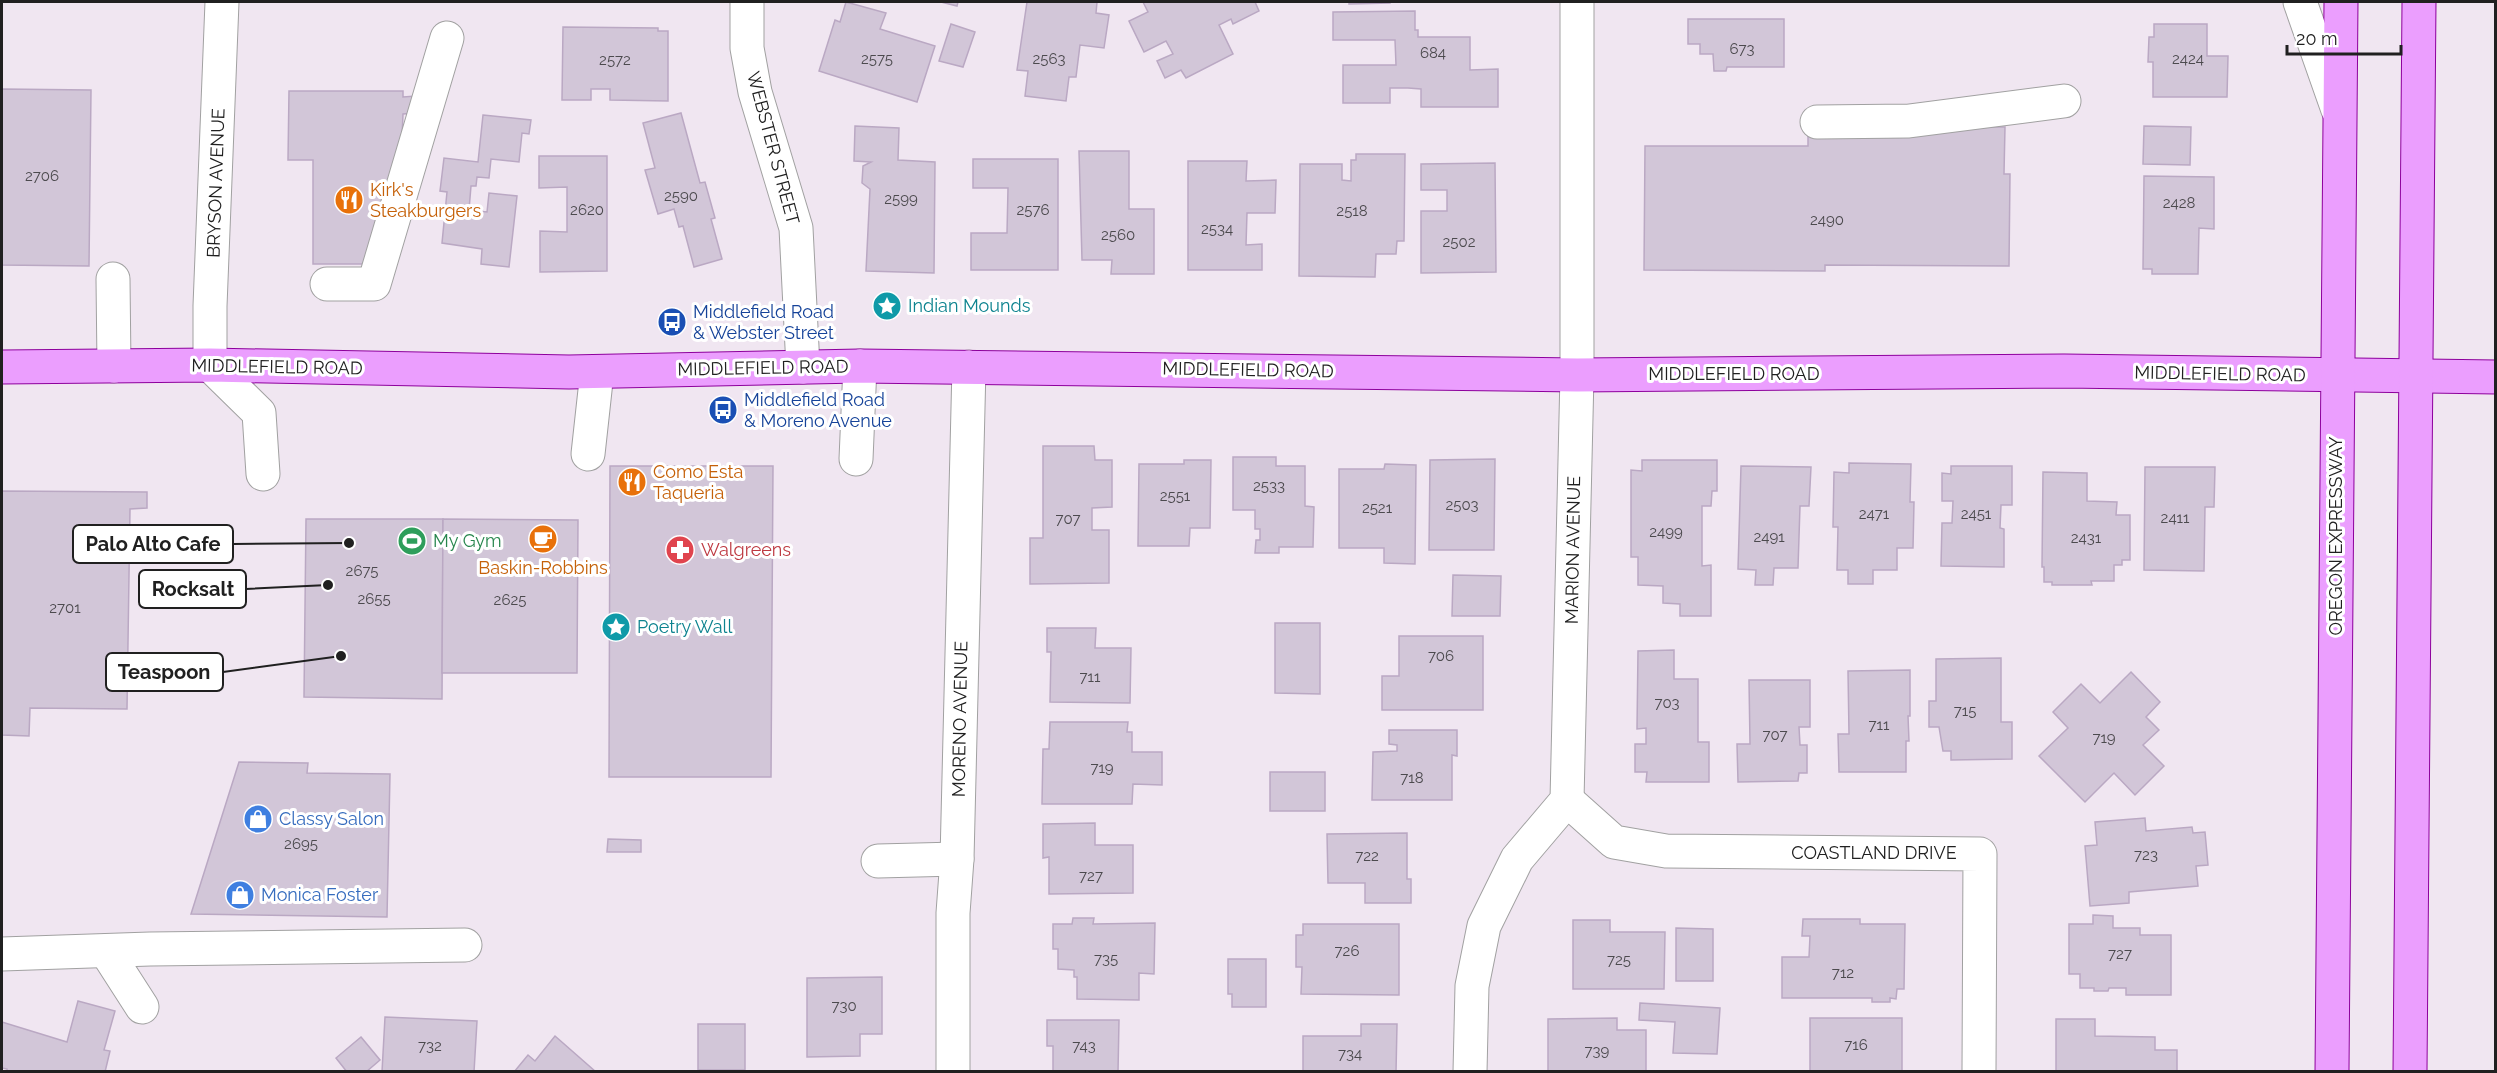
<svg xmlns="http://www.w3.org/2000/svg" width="2497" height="1073" font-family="Raleway,sans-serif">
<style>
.building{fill:#d2c6d8;stroke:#baa8c3;stroke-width:1.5}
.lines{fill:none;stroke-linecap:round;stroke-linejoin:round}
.minor-casing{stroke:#a1a1a1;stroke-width:35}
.major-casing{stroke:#8d009c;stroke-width:35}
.minor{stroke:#fff;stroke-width:33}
.major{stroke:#eb9efe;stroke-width:33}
.labels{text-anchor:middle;stroke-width:6;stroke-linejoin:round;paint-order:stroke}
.number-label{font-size:15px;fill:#4c4a4e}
.street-label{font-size:18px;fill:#202020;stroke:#fff}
.food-label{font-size:18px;fill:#c56008;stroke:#fff;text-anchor:start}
.culture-label{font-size:18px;fill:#0d838f;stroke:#fff;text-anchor:start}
.transit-label{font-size:18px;fill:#164399;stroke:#fff;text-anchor:start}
.leisure-label{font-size:18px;fill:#27864d;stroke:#fff;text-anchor:start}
.health-label{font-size:18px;fill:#be3a42;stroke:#fff;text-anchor:start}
.shop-label{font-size:18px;fill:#366cbe;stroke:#fff;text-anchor:start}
.leader{fill:none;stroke:#202020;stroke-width:2}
.callout-dot{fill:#202020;stroke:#fff;stroke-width:2}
.callout{fill:#fff;stroke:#202020;stroke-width:2}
.callout-label{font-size:20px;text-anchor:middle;font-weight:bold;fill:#202020}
</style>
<rect width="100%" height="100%" fill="#f0e6f1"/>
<g class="building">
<path d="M846 2 886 13 880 29 935 46 917 102 819 71 835 20 840 22Z"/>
<path d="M941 2H958L957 6Z"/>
<path d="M1027 2H1097L1096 13 1109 15 1104 48 1080 45 1076 77H1069L1066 101 1025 96 1028 71 1017 70Z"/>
<path d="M1143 2H1255L1259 11 1233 24 1231 19 1219 25 1233 54 1186 78 1181 70 1165 78 1157 61 1173 54 1166 41 1144 52 1129 21 1148 12Z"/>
<path d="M1349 2H1390V3L1349 4Z"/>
<path d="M1415 11V30H1418V37H1470V70L1498 69V107H1421V89L1408 88H1390V103H1343V65H1396L1395 40H1333V12Z"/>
<path d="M1688 19H1784V67H1727L1726 71H1714L1713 54H1700V44H1688Z"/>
<path d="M951 24 975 32 963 67 939 61Z"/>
<path d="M2154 24H2207V56H2228L2227 97H2153V62H2148L2149 37H2154Z"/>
<path d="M563 27 658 28V31H668V101L610 100V89H591V100H562Z"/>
<path d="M2 89 91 90 89 266 2 265Z"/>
<path d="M289 91H403V97L416 96V113L403 114 402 137 378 264H313V160H288Z"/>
<path d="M681 113 700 183 705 182 715 218 711 219 722 259 694 267 683 226 679 227 674 209 658 214 645 170 655 168 643 123Z"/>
<path d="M483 115 531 120 529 134 522 133 519 162 491 159 489 178 477 177 476 186H471L469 210 487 212 489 193 517 196 509 267 481 264 482 249 442 243 447 192 440 191 444 158 478 162Z"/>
<path d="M855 126 899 128 898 160 935 162 934 273 866 271 870 189 862 183 863 166 871 162 854 161Z"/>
<path d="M1808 126 2005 127 2004 174H2010L2009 266 1825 265V271L1644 270 1645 146H1808Z"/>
<path d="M2144 126 2191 127 2190 165 2143 164Z"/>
<path d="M1079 151H1129V209H1154V274H1111L1112 260H1082Z"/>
<path d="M1356 154H1405L1404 241H1397L1396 254H1376L1375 277 1299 276 1300 164H1342V180L1351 181V160H1356Z"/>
<path d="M539 156H607V271L540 272V231L567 232V187L539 188Z"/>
<path d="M973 159H1058V270H971V233H1007L1008 188H973Z"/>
<path d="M1188 161H1247L1246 181 1276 180 1275 213H1247L1246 245 1262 244V270H1188Z"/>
<path d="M1495 163 1496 272 1421 273V211H1447V190H1421V164Z"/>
<path d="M2144 176 2214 177V229L2199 228 2198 274H2152V269H2143Z"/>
<path d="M1043 446H1094L1095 460H1112V507L1092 508V530H1109V583L1030 584V538H1043Z"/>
<path d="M1233 457H1276V466H1305V506L1314 507 1313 547H1279V553H1255L1256 540H1260V529H1255V510H1233Z"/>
<path d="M1495 459 1494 550H1429L1430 460Z"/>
<path d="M1184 460H1211L1210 528H1190L1189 546H1138L1139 464H1184Z"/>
<path d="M1642 460H1717V491H1712L1711 506H1702V566L1711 565V616H1680V604L1663 603V586L1638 585V557H1631V470L1642 471Z"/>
<path d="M1849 463 1911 464 1910 502H1914L1913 548H1897V570H1873V584H1848V570H1837L1838 527H1833L1834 472 1849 473Z"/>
<path d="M1385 464 1416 465 1415 564 1384 563V548H1339V469H1384Z"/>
<path d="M610 466H773L771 777H609Z"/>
<path d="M1741 466 1811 467 1809 506H1800L1798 568H1774L1773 585H1755L1756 570 1738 569Z"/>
<path d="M1951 466H2012V505H2001L2000 528 2004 529V567L1941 566 1942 523H1952L1953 501H1942V473L1951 474Z"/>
<path d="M2145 467H2215L2214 507H2205L2204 571 2144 570Z"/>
<path d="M2043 472 2087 473V501L2117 502 2116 515H2130V560H2122V565H2114V581H2091L2092 585H2052V582H2044V567H2042Z"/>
<path d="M2 491 147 492V508L130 509 127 709 30 708 29 736 2 735Z"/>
<path d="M306 519H443L442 699 304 697Z"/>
<path d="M443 519 578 520 577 673H442Z"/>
<path d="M1453 575 1501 576 1500 616H1452Z"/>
<path d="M1275 623H1320V694L1275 693Z"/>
<path d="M1047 628H1096L1095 648H1131L1130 703 1050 702 1051 652H1047Z"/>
<path d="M1399 636H1483V710H1382V676H1399Z"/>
<path d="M1674 650V679H1698V742H1709V782H1646L1647 772H1635V744H1646V728L1637 729 1638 651Z"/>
<path d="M2001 658V722H2012V759L1951 760V751H1943L1939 727H1929V701H1936V659Z"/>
<path d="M1910 670V716H1908L1909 741H1906V772H1839L1838 734H1849L1848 671Z"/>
<path d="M2131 672 2160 702 2146 717 2159 730 2143 745 2164 766 2135 795 2114 773 2085 802 2039 756 2068 728 2053 712 2081 684 2100 703Z"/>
<path d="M1749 680H1810V727H1799L1800 745H1807V773H1799L1798 781 1738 782 1737 744H1750Z"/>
<path d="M1050 722H1128L1127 732H1132V752H1162V785L1133 784 1132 804H1042L1043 749H1049Z"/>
<path d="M1389 730H1457V756L1452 755V800H1372L1373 752 1397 751V745L1389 744Z"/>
<path d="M239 762 308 763 307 773 390 774 387 917 191 914Z"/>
<rect x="1270" y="772" width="55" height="39"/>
<path d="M2145 818 2146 831 2192 827 2193 833 2205 832 2208 865 2196 866 2198 886 2129 892V903L2090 906 2085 846 2097 845 2095 822Z"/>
<path d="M1095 823V845H1133V893L1049 894V857L1043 858V824Z"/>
<path d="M1407 833V879H1411V903H1365V883H1328L1327 834Z"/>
<path d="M608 839 641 840V852H607Z"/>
<path d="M2093 915 2113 916V928H2140V935H2171V995H2126V988H2109L2108 991H2094V988H2080V974H2069V924H2093Z"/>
<path d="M1073 918H1094L1093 924 1155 923 1154 974 1139 973V1000L1077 999V977H1074V970L1058 969V949H1053V924H1072Z"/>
<path d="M1803 919H1860V924H1905L1904 989H1897L1896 999 1890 998V1002H1872V998H1782V957H1809L1810 936H1802Z"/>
<path d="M1573 920H1610V932H1665L1664 989H1573Z"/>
<path d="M1303 924H1399V995L1301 994 1302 967H1296V935H1303Z"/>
<path d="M1676 928 1713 929V981H1676Z"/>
<path d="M1228 959H1266V1007H1232V994H1228Z"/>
<path d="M882 977V1034H860V1056L807 1057V978Z"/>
<path d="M78 1001 115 1011 104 1050 110 1051 105 1072H7V1069L2 1068V1022L67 1042Z"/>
<path d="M1640 1003 1720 1008 1717 1054 1673 1053 1675 1022 1639 1020Z"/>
<path d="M385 1017 477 1021 474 1072H382Z"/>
<path d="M1617 1018V1030H1646V1072H1548V1019Z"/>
<rect x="1810" y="1018" width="92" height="54"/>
<path d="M2056 1019H2095V1036L2155 1037V1050H2177V1072H2056Z"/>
<path d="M1047 1020H1119L1118 1072H1053V1046H1047Z"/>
<rect x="698" y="1024" width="47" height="46"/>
<path d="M1361 1024H1397L1396 1072H1303V1036H1361Z"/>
<path d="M555 1036 596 1072H514L528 1055 535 1061Z"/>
<path d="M361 1037 380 1060 366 1072H347L336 1058Z"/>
</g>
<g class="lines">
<g class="minor-casing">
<g id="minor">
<path d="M222 2 210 306V365L259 413 263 474"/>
<path d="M747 2V48L755 92 796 228 803 367"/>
<path d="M2300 2 2338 110"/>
<path d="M1817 122 1909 121 2064 101"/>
<path d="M113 279 114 366"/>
<path d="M327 284H374L447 38"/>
<path d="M588 454 597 372"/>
<path d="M856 459 860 366"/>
<path d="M1567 800 1614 842 1666 851 1980 854 1979 1072"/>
<path d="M878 861 957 859"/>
<path d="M106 951 142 1007"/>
<path d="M2 954 150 949 465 945"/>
<path d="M953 1072V913L957 859 969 367"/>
<path d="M1470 1072 1472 986 1484 926 1517 859 1567 800 1577 375V2"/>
</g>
</g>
<g class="major-casing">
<g id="major">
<path d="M2 367 210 365 569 372 860 366 1577 375 2064 371 2496 377"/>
<path d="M2332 1072 2341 2"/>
<path d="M2410 1072 2419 2"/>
</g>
</g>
<use href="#minor" class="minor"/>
<use href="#major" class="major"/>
</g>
<defs>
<g id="restaurant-disc" transform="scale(1.5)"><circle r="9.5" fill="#e8710a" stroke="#fff"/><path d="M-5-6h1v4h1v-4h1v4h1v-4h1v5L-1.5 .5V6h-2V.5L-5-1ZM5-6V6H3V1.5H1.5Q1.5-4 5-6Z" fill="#fff"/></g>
<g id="sight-disc" transform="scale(1.5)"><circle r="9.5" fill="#0f9aa8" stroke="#fff"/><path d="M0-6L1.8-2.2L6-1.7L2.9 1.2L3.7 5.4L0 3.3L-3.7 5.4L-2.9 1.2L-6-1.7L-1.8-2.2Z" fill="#fff"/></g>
<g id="bus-disc" transform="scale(1.5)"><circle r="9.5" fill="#1a4fb4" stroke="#fff"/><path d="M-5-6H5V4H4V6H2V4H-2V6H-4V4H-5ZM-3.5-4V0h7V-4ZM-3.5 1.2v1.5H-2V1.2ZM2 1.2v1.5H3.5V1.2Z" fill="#fff"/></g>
<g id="cafe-disc" transform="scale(1.5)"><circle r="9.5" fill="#e8710a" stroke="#fff"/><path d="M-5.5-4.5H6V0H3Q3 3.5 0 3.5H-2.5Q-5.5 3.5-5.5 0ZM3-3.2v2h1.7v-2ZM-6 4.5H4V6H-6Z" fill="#fff"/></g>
<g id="stadium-disc" transform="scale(1.5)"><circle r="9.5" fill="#2e9e5b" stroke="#fff"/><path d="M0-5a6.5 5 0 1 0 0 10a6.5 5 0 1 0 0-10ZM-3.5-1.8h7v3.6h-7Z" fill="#fff"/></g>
<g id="pharmacy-disc" transform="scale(1.5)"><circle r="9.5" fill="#e0444e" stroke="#fff"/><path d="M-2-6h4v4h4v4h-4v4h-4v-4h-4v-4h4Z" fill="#fff"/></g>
<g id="shop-disc" transform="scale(1.5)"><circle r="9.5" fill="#3f7fe0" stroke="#fff"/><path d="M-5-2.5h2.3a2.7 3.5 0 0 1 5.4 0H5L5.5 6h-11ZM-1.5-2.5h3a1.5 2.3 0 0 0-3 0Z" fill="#fff"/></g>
</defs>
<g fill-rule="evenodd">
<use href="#restaurant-disc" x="349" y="200"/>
<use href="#sight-disc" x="887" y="306"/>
<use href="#bus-disc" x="672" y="322"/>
<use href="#bus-disc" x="723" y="410"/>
<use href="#restaurant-disc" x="632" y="482"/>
<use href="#cafe-disc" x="543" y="539"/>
<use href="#stadium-disc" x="412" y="541"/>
<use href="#pharmacy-disc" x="680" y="550"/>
<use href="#sight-disc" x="616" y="627"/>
<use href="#shop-disc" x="258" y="819"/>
<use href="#shop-disc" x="240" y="895"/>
</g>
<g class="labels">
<g class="number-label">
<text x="1742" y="54">673</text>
<text x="1433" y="58">684</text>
<text x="877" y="64">2575</text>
<text x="1049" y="64">2563</text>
<text x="2188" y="64">2424</text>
<text x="615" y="65">2572</text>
<text x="42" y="181">2706</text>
<text x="681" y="201">2590</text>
<text x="901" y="204">2599</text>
<text x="2179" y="208">2428</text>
<text x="587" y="215">2620</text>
<text x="1033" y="215">2576</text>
<text x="1352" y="216">2518</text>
<text x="1827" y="225">2490</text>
<text x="1217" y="234">2534</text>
<text x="1118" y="240">2560</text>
<text x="1459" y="247">2502</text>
<text x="1269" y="491">2533</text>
<text x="1175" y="501">2551</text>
<text x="1462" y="510">2503</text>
<text x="1377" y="513">2521</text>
<text x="1874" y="519">2471</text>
<text x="1976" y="519">2451</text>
<text x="2175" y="523">2411</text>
<text x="1068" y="524">707</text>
<text x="1666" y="537">2499</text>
<text x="1769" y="542">2491</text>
<text x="2086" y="543">2431</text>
<text x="362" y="576">2675</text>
<text x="374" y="604">2655</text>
<text x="510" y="605">2625</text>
<text x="65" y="613">2701</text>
<text x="1441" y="661">706</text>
<text x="1090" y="682">711</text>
<text x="1667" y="708">703</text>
<text x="1965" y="716">715</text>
<text x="1879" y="730">711</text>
<text x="1775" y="740">707</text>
<text x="2104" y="743">719</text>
<text x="1102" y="773">719</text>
<text x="1412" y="783">718</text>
<text x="301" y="849">2695</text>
<text x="2146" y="860">723</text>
<text x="1367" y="861">722</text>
<text x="1091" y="881">727</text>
<text x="1347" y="956">726</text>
<text x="2120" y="959">727</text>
<text x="1106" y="964">735</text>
<text x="1619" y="965">725</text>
<text x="1843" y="978">712</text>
<text x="844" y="1011">730</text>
<text x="1856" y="1050">716</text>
<text x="430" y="1051">732</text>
<text x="1084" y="1051">743</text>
<text x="1597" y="1056">739</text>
<text x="1350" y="1059">734</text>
</g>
<g class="street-label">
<text transform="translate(773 148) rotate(75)" y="6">WEBSTER STREET</text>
<text transform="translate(216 183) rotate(-88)" y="6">BRYSON AVENUE</text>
<text transform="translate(277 367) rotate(1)" y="6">MIDDLEFIELD ROAD</text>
<text transform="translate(763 368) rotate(-1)" y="6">MIDDLEFIELD ROAD</text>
<text transform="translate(1248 370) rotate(1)" y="6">MIDDLEFIELD ROAD</text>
<text x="1734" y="380">MIDDLEFIELD ROAD</text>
<text transform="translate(2220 374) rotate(1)" y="6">MIDDLEFIELD ROAD</text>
<text transform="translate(2336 536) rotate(-90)" y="6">OREGON EXPRESSWAY</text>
<text transform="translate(1573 550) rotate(-89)" y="6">MARION AVENUE</text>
<text transform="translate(960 719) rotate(-89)" y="6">MORENO AVENUE</text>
<text x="1874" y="859">COASTLAND DRIVE</text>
</g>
<g class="food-label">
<text x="370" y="196">Kirk's<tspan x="370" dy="21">Steakburgers</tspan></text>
<text x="653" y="478">Como Esta<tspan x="653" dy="21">Taqueria</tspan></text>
<text x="543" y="574" text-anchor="middle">Baskin-Robbins</text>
</g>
<g class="culture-label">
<text x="908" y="312">Indian Mounds</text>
<text x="637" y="633">Poetry Wall</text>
</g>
<g class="transit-label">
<text x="693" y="318">Middlefield Road<tspan x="693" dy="21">&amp; Webster Street</tspan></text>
<text x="744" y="406">Middlefield Road<tspan x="744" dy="21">&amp; Moreno Avenue</tspan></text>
</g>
<g class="leisure-label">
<text x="433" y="547">My Gym</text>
</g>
<g class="health-label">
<text x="701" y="556">Walgreens</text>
</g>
<g class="shop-label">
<text x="279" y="825">Classy Salon</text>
<text x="261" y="901">Monica Foster</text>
</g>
</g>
<path class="leader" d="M349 543L233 544M328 585L246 589M341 656L223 672"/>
<g class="callout-dot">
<circle cx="349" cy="543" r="6"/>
<circle cx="328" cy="585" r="6"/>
<circle cx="341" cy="656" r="6"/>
</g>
<g class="callout">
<rect x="73" y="525" width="160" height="38" rx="6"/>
<rect x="139" y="570" width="107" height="38" rx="6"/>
<rect x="106" y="653" width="117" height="38" rx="6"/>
</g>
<g class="callout-label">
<text x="153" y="551">Palo Alto Cafe</text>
<text x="193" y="596">Rocksalt</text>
<text x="164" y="679">Teaspoon</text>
</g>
<rect width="2497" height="1073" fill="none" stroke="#202020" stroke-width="6"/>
<path d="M2287 45v9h114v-9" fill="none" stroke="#202020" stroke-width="3"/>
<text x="2296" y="45" font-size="18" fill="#202020" stroke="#ffffff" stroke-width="4.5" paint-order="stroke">20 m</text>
</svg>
